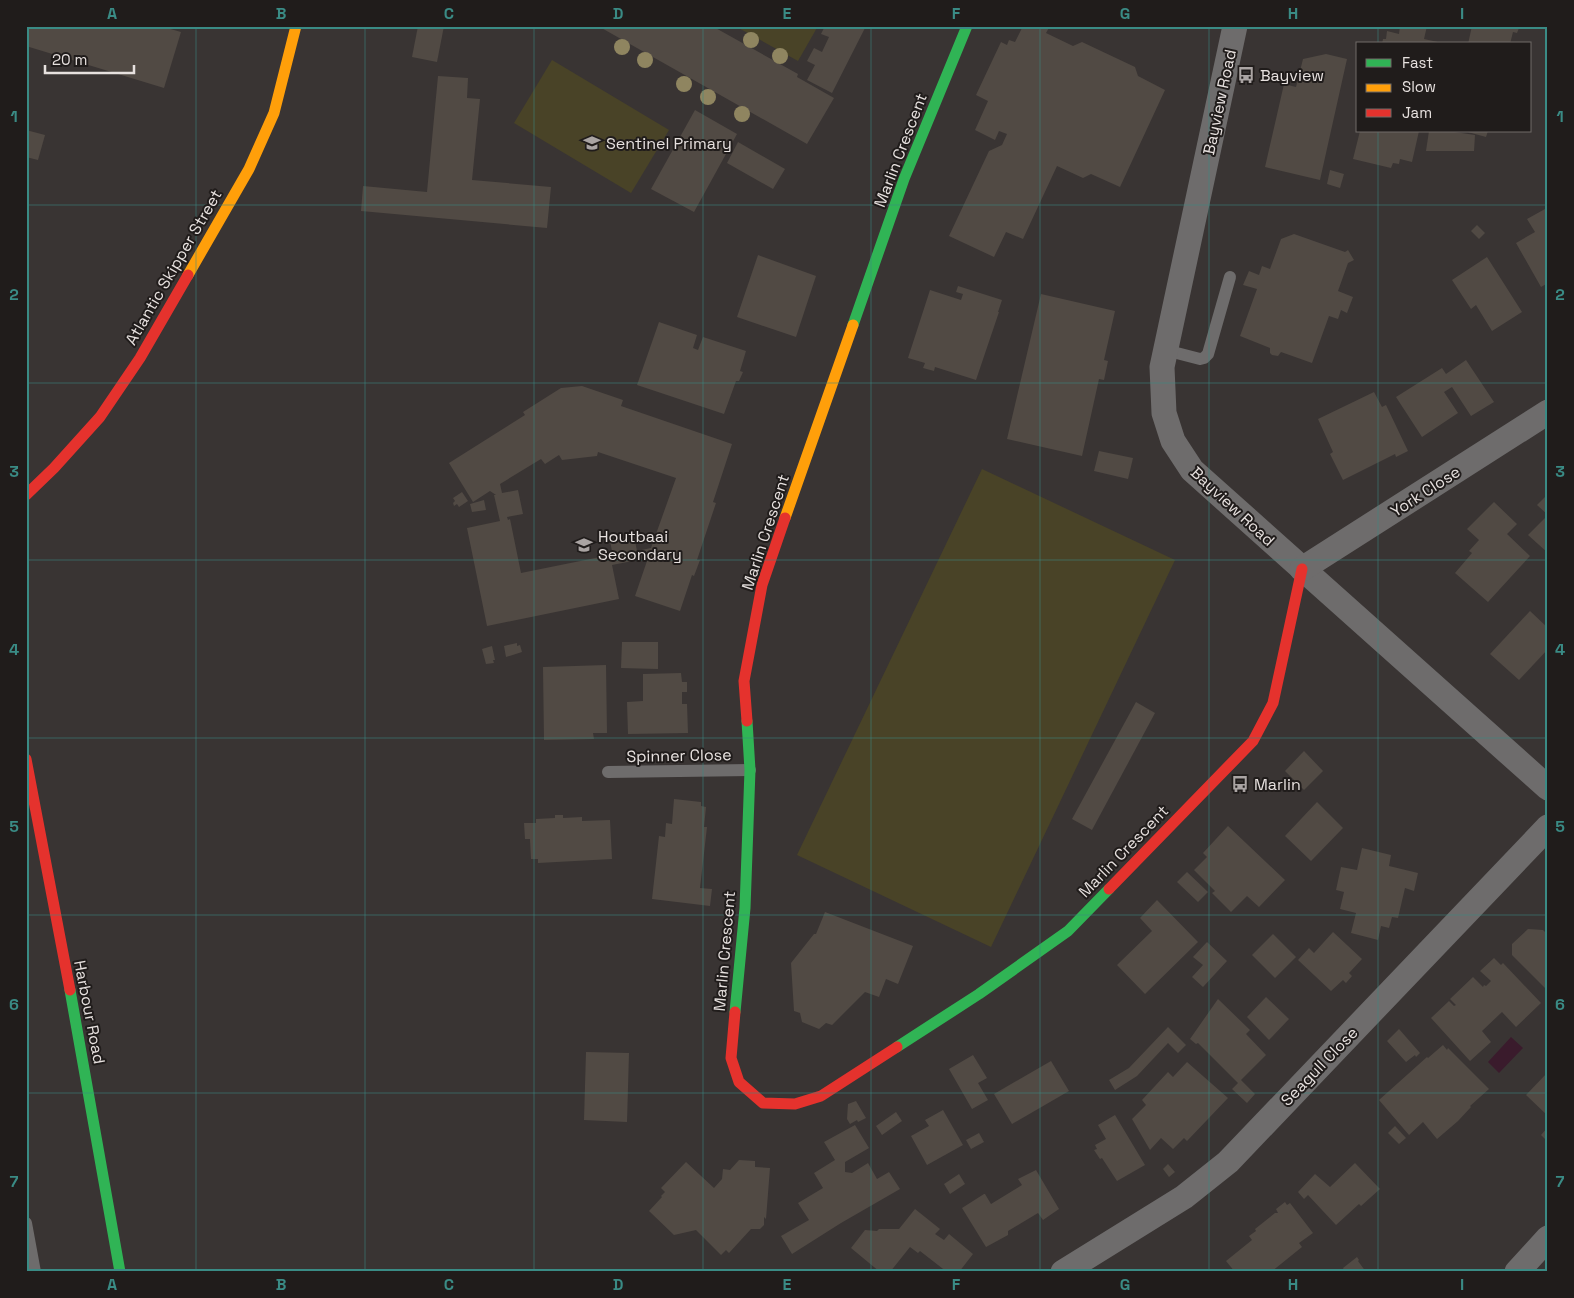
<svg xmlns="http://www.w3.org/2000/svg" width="1574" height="1298" font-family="'Space Grotesk',sans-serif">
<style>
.green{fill:#494327}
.water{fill:#3a1b2c}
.building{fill:#514a44;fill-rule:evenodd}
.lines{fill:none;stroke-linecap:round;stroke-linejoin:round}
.lane{stroke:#6e6c6c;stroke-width:12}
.street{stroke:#6e6c6c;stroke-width:25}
.fast{stroke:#30b455;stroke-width:11}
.slow{stroke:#ff9f0a;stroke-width:11}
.jam{stroke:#e5322d;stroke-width:11}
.tree{fill:#8f8560}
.grid{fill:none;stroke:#3a8b85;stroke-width:1;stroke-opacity:0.55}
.labels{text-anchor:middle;stroke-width:4;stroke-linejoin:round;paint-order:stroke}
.poi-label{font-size:16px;fill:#e7e1df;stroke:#201c1b;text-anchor:start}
.street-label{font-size:16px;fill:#e7e1df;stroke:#201c1b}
.neatline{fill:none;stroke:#3a8b85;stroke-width:2}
.grid-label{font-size:16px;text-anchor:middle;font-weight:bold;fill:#3a8b85}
</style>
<rect width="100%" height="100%" fill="#393433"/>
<g class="green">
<path d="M735 26H818L798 61Z"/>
<path d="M552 60 669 130 631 193 514 123Z"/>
<path d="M982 469 1175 560 991 947 797 855Z"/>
</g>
<path class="water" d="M1511 1037 1523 1048 1499 1073 1488 1062Z"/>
<g class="building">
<path d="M26 26H160L181 32 164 88 26 46Z"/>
<path d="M418 26H444L437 62 412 57Z"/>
<path d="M598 26H712L798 74 797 77 834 98 807 144Z"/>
<path d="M825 26H866L832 93 807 80 815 65 807 61 814 48 822 52 829 37 821 34Z"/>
<path d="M1023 26H1050L1046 33 1073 46 1082 42 1135 67 1138 76 1165 90 1120 187 1091 174 1083 178 1057 166 1023 239 1006 232 994 257 949 236 989 151 1002 145 1007 134 999 131 995 140 975 130 988 101 976 95 1001 42 1007 45 1009 40 1015 42Z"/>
<path d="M1400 26H1427L1424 39 1447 44H1382L1383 39H1386L1387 31 1399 34Z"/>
<path d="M1472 26H1514L1519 28 1517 33 1513 32 1510 44H1468Z"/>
<path d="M1326 54 1347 59 1320 180 1265 167 1284 84 1296 87 1303 59Z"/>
<path d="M438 76 468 78 467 98 480 99 472 180 551 187 547 228 361 211 363 186 427 192Z"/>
<path d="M695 110 737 134 694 212 651 189Z"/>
<path d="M26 130 45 135 38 160 26 157Z"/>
<path d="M1360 131H1419L1412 162 1400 159 1399 164 1393 163 1391 168 1353 159Z"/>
<path d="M1429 131H1448L1475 135 1474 151H1426Z"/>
<path d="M1464 131H1488L1486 137Z"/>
<path d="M738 142 785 169 773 189 727 163Z"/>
<path d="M1330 170 1344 174 1340 188 1327 184Z"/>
<path d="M1545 209 1548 214V283L1541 287 1516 243 1535 232 1527 219Z"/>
<path d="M1477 225 1485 233 1479 239 1471 231Z"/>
<path d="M1294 234 1345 252 1348 250 1354 260 1348 263 1338 291 1353 297 1347 313 1341 310 1338 319 1329 316 1312 363 1281 352 1278 356 1272 355 1270 353V348L1240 336 1257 289 1243 285 1249 271 1259 275 1262 266 1270 269 1281 239Z"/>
<path d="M758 255 816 276 796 337 737 317Z"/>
<path d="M1487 257 1522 312 1492 331 1476 305 1471 309 1452 280Z"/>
<path d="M958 286 1002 300 998 312H999L976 380 935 367 934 371 923 368 925 363 908 358 930 290 961 300 963 294 956 292Z"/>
<path d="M1041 294 1115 311 1104 360 1108 361 1104 380 1099 379 1082 456 1007 439Z"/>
<path d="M659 322 697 335 693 348 698 350 703 337 746 351 740 371 743 372 739 381H736L724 414 637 385Z"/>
<path d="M1466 360 1494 402 1471 416 1452 387 1444 392 1458 413 1422 437 1396 397 1442 368 1446 374Z"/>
<path d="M582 386 623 400 621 406 732 444 713 502 716 503 697 560H700L694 576 692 575 680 611 635 596 648 558 612 565 619 599 487 626 467 528 500 521 494 495H496L490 491 473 502 449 463 525 415 523 412 561 388ZM598 452 676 478 651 548 637 551 634 536 610 541 613 556 611 557 610 555 521 573 510 519 508 520 507 517 523 514 518 490 502 493 500 484 541 459 545 464 559 455 562 460 597 456Z"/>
<path d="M1374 392 1382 407 1386 405 1408 451 1396 457 1395 454 1343 480 1330 454 1333 452 1318 419Z"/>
<path d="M1099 451 1133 458 1128 479 1094 471Z"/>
<path d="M462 492 468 501 459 507 457 504 454 506 453 503 455 501 453 498Z"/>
<path d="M1548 494V515L1537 505Z"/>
<path d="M484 500 486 510 472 512 470 504Z"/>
<path d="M1494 502 1517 524 1507 534 1530 556 1488 602 1455 573 1472 553 1469 551 1479 540 1467 529Z"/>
<path d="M1548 515V553L1528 535Z"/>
<path d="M1530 611 1548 628V649L1519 680 1490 654Z"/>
<path d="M622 642H658V669L621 668Z"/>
<path d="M517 643V646L520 645 522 652 506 657 504 646Z"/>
<path d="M492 646 495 660H493L494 663 486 664 482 649Z"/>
<path d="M606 665 607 733H593L594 739 544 740 543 667Z"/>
<path d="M681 673 682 682H687V692H682V704H687L688 733 628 734 627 702 643 701V674Z"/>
<path d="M1136 702 1155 713 1092 830 1072 819Z"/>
<path d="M1304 751 1323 771 1304 790 1285 771Z"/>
<path d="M674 799 701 802V806L706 807 704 827H707L700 888 712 889 710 906 652 899 659 836 665 837 666 823 672 824Z"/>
<path d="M1317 802 1343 828 1311 861 1285 836Z"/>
<path d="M555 815H563V818L582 817V821L610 820 612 859 538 863V859H531L530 839H525L524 823H536V819L555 818Z"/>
<path d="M1228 826 1285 880 1259 907 1247 896 1231 912 1212 893 1215 891 1194 870 1207 857 1203 853Z"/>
<path d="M1362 848 1391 855 1389 866 1418 873 1414 891 1405 888 1398 918 1392 917 1389 928 1381 926 1378 940 1351 933 1356 913 1340 909 1344 892 1336 890 1341 867 1357 870Z"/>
<path d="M1187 872 1208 892 1198 902 1177 882Z"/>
<path d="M1157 900 1198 942 1145 994 1117 965 1152 931 1140 918Z"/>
<path d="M825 912 913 946 898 984 886 979 879 997 865 992 832 1025 826 1023 819 1029 802 1022 800 1013 794 1011 791 963 814 934H816Z"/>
<path d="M1528 929 1543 930 1547 934 1548 933V991L1512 955V944Z"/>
<path d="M1333 932 1362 959 1349 973 1352 976 1346 983 1343 980 1331 991 1298 960 1309 948 1314 953Z"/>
<path d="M1273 934 1296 957 1275 978 1252 955Z"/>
<path d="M1207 942 1227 961 1203 987 1192 977 1203 965 1193 957Z"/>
<path d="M1494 958 1501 965 1503 963 1541 1003 1516 1027 1502 1012 1482 1031 1491 1042 1470 1061 1431 1018 1449 1001 1454 1006 1456 1005 1450 999 1473 977 1483 987 1484 985 1486 986 1491 981 1480 971Z"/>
<path d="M1266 997 1289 1019 1269 1040 1247 1017Z"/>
<path d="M1218 999 1250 1030 1246 1034 1266 1055 1241 1080 1255 1094 1247 1103 1232 1089 1238 1083 1198 1043 1196 1044 1190 1039Z"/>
<path d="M1168 1027 1186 1045 1178 1053 1168 1043 1137 1076 1115 1090 1109 1080 1129 1068Z"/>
<path d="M1399 1029 1420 1053 1416 1057 1415 1055 1406 1062 1387 1041Z"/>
<path d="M1443 1045 1447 1050 1448 1048 1489 1089 1470 1106 1471 1107 1458 1121 1437 1139 1423 1122 1409 1135 1379 1100 1427 1057 1428 1058Z"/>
<path d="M586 1052 629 1053 627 1122 584 1120Z"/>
<path d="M973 1055 987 1078 978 1083 988 1100 972 1109 949 1069Z"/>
<path d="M1051 1061 1069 1091 1012 1124 994 1094Z"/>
<path d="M1187 1062 1228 1098 1187 1141 1184 1138 1173 1149 1161 1138 1150 1150 1132 1119 1146 1105 1142 1100 1168 1072 1173 1077Z"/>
<path d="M1548 1072V1116L1526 1095Z"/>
<path d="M856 1101 866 1118 858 1122 857 1120 850 1124 847 1119 848 1104Z"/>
<path d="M943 1110 963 1145 927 1165 911 1136 929 1126 925 1120Z"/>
<path d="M896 1112 902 1121 882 1135 876 1126Z"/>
<path d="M1115 1115 1145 1165 1117 1181 1102 1158 1100 1159 1094 1150 1097 1149 1095 1145 1106 1139 1098 1125Z"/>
<path d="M855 1125 869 1148 845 1162V1172L852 1173 868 1163 877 1179 889 1172 900 1189 841 1223 792 1254 781 1236 809 1220 798 1203 823 1188 814 1173 835 1160 824 1142Z"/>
<path d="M1395 1126 1406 1138 1399 1144 1388 1133Z"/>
<path d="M1548 1127V1142L1541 1135Z"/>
<path d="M979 1133 984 1142 971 1149 966 1140Z"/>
<path d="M739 1160 755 1161V1167L770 1168 766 1219 764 1217V1225L760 1229H751L729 1253 726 1250 721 1255 696 1230 674 1235 649 1211 662 1197 661 1196 665 1192 661 1188 686 1162 714 1188 722 1179 723 1169 730 1170Z"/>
<path d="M1355 1163 1380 1189 1361 1206 1359 1204 1336 1225 1308 1195 1304 1199 1298 1192 1315 1174 1330 1187Z"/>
<path d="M1168 1164 1175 1172 1169 1177 1163 1169Z"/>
<path d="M1036 1170 1059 1209 1043 1220 1038 1213 1008 1231V1235L986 1247 962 1208 984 1194H985L991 1204 1022 1185 1018 1179Z"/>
<path d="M959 1174 965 1184 950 1194 944 1184Z"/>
<path d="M1285 1202 1287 1205 1290 1203 1313 1233 1299 1243 1302 1247 1271 1272H1235L1226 1261 1252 1240 1249 1236 1256 1231 1255 1229 1275 1213H1278L1276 1209Z"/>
<path d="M915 1209 940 1229 935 1234 944 1240 949 1234 973 1254 959 1272H947L920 1251 918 1253 910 1247 890 1272H880L851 1248 865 1230 877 1231 879 1229H899Z"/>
<path d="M1357 1257 1359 1260 1358 1261 1366 1272H1345L1343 1268Z"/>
</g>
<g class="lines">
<g class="lane">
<path d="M1165 350 1200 359 1204 358 1208 354 1230 277"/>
<path d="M608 772 750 770"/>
<path d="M26 1223 35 1272"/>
</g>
<g class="street">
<path d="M1235 26 1162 367 1164 413 1173 441 1192 470 1548 788"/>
<path d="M1302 569 1548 412"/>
<path d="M1063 1272 1184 1197 1228 1162 1548 827"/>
<path d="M1517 1272 1548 1238"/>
</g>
<g class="fast">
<path d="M853 325 904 179 967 26"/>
<path d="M70 990 120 1272"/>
<path d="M735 1012 745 908 750 770 747 721"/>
<path d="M897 1047 979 994 1068 931 1109 889"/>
</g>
<g class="slow">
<path d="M188 275 249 169 274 113 296 26"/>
<path d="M785 518 853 325"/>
</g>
<g class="jam">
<path d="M26 495 54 468 100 417 140 358 188 275"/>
<path d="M747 721 744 681 762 585 785 518"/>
<path d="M26 759 70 990"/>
<path d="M1109 889 1253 741 1273 703 1302 569"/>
<path d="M735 1012 731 1058 739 1082 763 1103 795 1104 821 1096 897 1047"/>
</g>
</g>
<g class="tree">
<circle cx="751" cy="40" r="8"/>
<circle cx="622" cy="47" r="8"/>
<circle cx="780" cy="56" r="8"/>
<circle cx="645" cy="60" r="8"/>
<circle cx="684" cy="84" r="8"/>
<circle cx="708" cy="97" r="8"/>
<circle cx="742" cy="114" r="8"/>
</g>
<path class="grid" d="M196 26V1272M365 26V1272M534 26V1272M703 26V1272M871 26V1272M1040 26V1272M1209 26V1272M1378 26V44M1378 131V1272M26 205H1548M26 383H1548M26 560H1548M26 738H1548M26 915H1548M26 1093H1548"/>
<defs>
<g id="bus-bare" transform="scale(1.35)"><path d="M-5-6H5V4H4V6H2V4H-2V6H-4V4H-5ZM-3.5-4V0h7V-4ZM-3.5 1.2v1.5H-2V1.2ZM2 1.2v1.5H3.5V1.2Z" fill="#aaa4a3" stroke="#201c1b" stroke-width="2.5" paint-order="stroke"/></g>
<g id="school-bare" transform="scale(1.35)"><path d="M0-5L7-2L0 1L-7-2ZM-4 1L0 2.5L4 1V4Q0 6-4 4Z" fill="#aaa4a3" stroke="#201c1b" stroke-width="2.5" paint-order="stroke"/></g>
</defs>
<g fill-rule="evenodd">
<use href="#bus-bare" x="1246" y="75"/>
<use href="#school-bare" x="592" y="143"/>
<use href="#school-bare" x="584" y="545"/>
<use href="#bus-bare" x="1240" y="784"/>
</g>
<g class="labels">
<g class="poi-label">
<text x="1260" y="81">Bayview</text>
<text x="606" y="149">Sentinel Primary</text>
<text x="598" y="542">Houtbaai<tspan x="598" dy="18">Secondary</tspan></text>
<text x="1254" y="790">Marlin</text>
</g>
<g class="street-label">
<text transform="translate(1219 102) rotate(-78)" y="6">Bayview Road</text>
<text transform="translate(900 150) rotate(-69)" y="6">Marlin Crescent</text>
<text transform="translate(173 267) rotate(-60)" y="6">Atlantic Skipper Street</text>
<text transform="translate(1425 491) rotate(-33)" y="6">York Close</text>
<text transform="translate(1233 506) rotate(43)" y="6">Bayview Road</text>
<text transform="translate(765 532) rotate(-72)" y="6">Marlin Crescent</text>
<text transform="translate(679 755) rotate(-1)" y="6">Spinner Close</text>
<text transform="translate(1123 851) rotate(-46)" y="6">Marlin Crescent</text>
<text transform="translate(724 951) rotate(-85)" y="6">Marlin Crescent</text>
<text transform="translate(90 1012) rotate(79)" y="6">Harbour Road</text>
<text transform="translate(1319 1066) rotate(-46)" y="6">Seagull Close</text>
</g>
</g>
<rect width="1574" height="1298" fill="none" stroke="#201c1b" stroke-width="55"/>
<rect x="1356" y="42" width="175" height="90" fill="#201c1b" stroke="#706b69"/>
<rect x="1366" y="59" width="25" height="8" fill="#30b455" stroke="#706b69"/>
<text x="1402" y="68" font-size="15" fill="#e7e1df">Fast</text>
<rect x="1366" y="84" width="25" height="8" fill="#ff9f0a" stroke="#706b69"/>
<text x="1402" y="92" font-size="15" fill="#e7e1df">Slow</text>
<rect x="1366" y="109" width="25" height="8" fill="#e5322d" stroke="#706b69"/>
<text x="1402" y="118" font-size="15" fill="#e7e1df">Jam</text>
<path d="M45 65v8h89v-8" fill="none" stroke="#e7e1df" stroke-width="2.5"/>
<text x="52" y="65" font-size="15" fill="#e7e1df" stroke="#201c1b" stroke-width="4" paint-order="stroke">20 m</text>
<rect x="28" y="28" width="1518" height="1242" class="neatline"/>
<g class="grid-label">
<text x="112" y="19">A</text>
<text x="281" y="19">B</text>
<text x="449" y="19">C</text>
<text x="618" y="19">D</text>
<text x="787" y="19">E</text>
<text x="956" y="19">F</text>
<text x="1125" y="19">G</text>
<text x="1293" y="19">H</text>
<text x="1462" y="19">I</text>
<text x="14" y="122">1</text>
<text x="1560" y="122">1</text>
<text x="14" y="300">2</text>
<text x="1560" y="300">2</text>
<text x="14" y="477">3</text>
<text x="1560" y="477">3</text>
<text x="14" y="655">4</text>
<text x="1560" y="655">4</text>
<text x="14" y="832">5</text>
<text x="1560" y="832">5</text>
<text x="14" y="1010">6</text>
<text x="1560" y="1010">6</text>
<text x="14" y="1187">7</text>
<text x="1560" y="1187">7</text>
<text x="112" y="1290">A</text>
<text x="281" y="1290">B</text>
<text x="449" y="1290">C</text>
<text x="618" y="1290">D</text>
<text x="787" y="1290">E</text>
<text x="956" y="1290">F</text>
<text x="1125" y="1290">G</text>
<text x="1293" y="1290">H</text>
<text x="1462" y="1290">I</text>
</g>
</svg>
